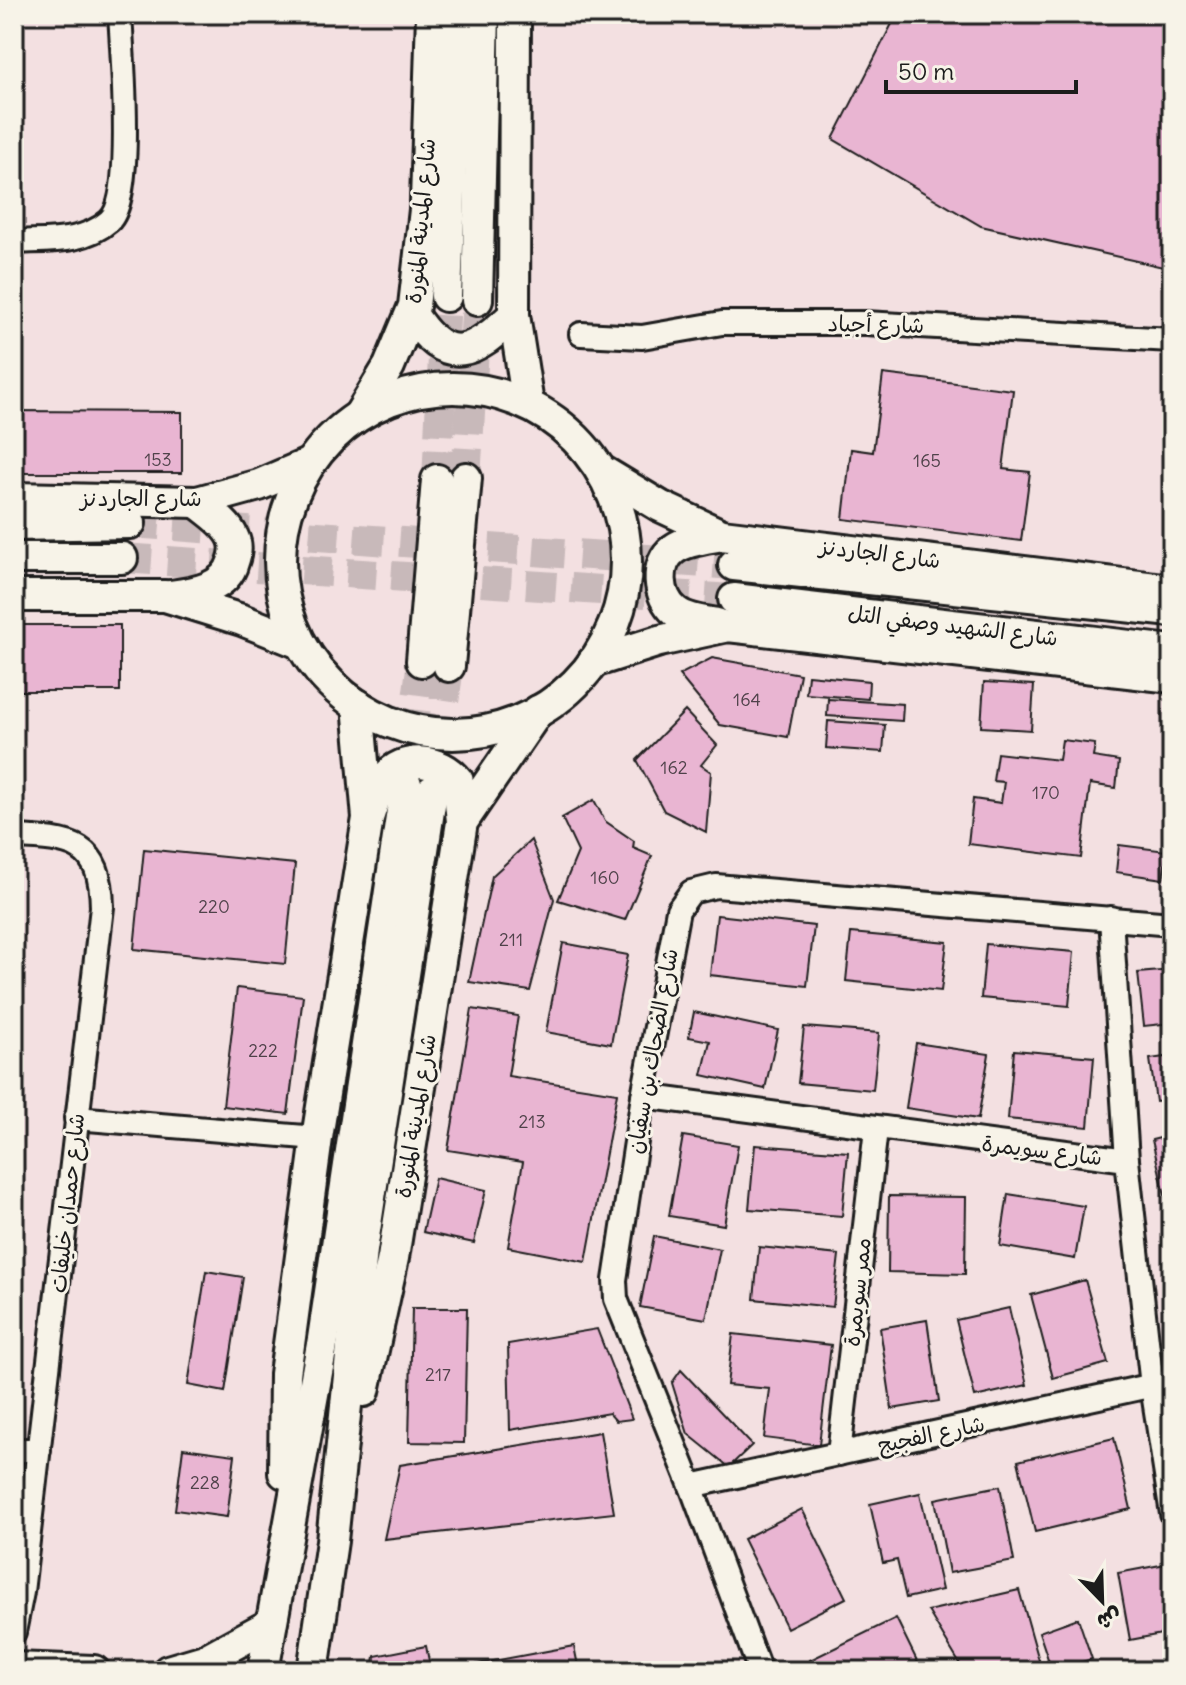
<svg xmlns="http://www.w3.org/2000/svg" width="1186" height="1685" font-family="Delius,'Playpen Sans Arabic',sans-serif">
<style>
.building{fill:#e9b5d2;stroke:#1c1c1c;stroke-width:2}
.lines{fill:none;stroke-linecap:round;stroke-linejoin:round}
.secondary-tunnel{stroke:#c8b9ba;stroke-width:30;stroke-dasharray:30 15;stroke-linecap:butt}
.street-casing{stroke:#1c1c1c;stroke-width:28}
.secondary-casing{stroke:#1c1c1c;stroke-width:36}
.street{stroke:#f7f3e8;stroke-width:22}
.secondary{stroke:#f7f3e8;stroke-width:30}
.labels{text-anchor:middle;stroke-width:6;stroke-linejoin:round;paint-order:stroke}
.number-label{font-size:18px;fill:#4f424a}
.street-label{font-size:22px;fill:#1c1c1c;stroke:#f7f3e8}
</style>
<rect width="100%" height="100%" fill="#f3e0e1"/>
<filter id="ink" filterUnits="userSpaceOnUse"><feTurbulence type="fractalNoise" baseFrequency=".0125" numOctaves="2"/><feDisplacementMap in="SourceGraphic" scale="16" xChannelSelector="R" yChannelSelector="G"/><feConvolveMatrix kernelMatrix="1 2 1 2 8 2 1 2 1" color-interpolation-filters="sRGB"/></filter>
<g filter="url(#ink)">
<g class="building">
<path d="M897 14H1172V269L981 226 833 139Z"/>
<path d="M883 374 1013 390 1003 469 1030 472 1021 541 843 519 851 449 873 452Z"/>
<path d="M14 411 182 412V473H14Z"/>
<rect x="14" y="625" width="106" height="66"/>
<path d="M712 658 800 674 788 737 720 725 679 675Z"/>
<path d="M808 675 869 681 868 699 806 694Z"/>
<path d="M984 682 1034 685 1031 730 981 727Z"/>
<path d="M828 699 903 704 902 721 827 716Z"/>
<path d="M685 711 717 745 701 765 711 772 706 832 664 811 637 760Z"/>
<path d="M828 721 885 725 883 752 826 748Z"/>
<path d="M1062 740 1095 744 1093 757 1119 761 1116 788 1090 784 1081 858 968 844 973 799 1001 803 1004 782 993 781 997 753 1059 760Z"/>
<path d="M594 800 605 821 634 841 633 848 652 856 625 920 558 900 578 852 562 818Z"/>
<path d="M531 840 554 899 530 991 469 982 492 876Z"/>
<path d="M1119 845 1167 851 1163 879 1116 872Z"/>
<path d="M144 849 295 864 285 964 134 949Z"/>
<path d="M717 915 814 926 807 986 710 975Z"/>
<path d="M851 933 947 942 941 991 846 981Z"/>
<path d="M563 943 628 955 611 1044 546 1032Z"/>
<path d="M986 944 1074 952 1069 1006 981 998Z"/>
<path d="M1172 970V1023L1144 1026 1138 973Z"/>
<path d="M237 988 303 996 288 1114 223 1106Z"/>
<path d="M472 1009 518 1016 508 1076 617 1093 586 1262 508 1247 523 1162 448 1150Z"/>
<path d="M694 1012 778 1030 765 1089 702 1075 710 1041 689 1037Z"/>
<path d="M804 1027 879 1033 873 1090 798 1083Z"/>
<path d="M916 1043 989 1054 978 1119 906 1108Z"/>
<path d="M1014 1050 1094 1057 1088 1127 1008 1119Z"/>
<path d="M1172 1056V1100L1156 1102 1150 1059Z"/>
<path d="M1172 1135V1225L1152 1140Z"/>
<path d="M683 1136 738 1145 724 1225 669 1216Z"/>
<path d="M755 1145 848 1152 842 1216 749 1209Z"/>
<path d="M435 1178 486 1190 474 1243 423 1232Z"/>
<path d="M1008 1194 1084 1206 1075 1259 1000 1246Z"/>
<path d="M889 1196 966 1197 965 1274 888 1272Z"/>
<path d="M654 1236 720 1249 706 1319 640 1307Z"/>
<path d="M759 1247 839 1255 833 1307 754 1299Z"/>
<path d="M206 1271 243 1277 225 1392 188 1385Z"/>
<path d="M1085 1280 1108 1363 1053 1378 1031 1295Z"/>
<path d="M412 1308H467L464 1443 409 1442Z"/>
<path d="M1009 1308 1027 1385 975 1397 956 1320Z"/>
<path d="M927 1320 939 1401 892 1409 880 1328Z"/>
<path d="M597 1329 632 1419 616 1421 609 1413 510 1430 508 1344Z"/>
<path d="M733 1334 831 1345 819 1445 764 1438 770 1389 727 1385Z"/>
<path d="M681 1370 752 1445 729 1467 688 1434 672 1383Z"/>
<path d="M600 1432 614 1513 384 1539 400 1465Z"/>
<path d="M1114 1438 1131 1509 1035 1532 1018 1461Z"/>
<path d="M183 1448 235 1455 227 1517 175 1510Z"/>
<path d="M1000 1486 1014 1561 949 1573 935 1499Z"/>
<path d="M920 1493 942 1590 906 1598 897 1560 883 1563 870 1504Z"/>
<path d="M802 1509 846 1598 787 1628 743 1539Z"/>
<path d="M1166 1564 1172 1597V1632L1130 1640 1118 1573Z"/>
<path d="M1019 1590 1042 1671H964L928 1611Z"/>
<path d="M896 1618 922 1671H815L810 1660Z"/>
<path d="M1078 1618 1092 1659 1052 1671 1039 1632Z"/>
<path d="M426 1646 431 1671H373L375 1656Z"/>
<path d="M574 1646 579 1671H478L477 1664Z"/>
</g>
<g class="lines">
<g class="secondary-tunnel">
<path d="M466 478 477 300"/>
<path d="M437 480 446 296"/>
<path d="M130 523 734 565"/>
<path d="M122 558 734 599"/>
<path d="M406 784 422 661"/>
<path d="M432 789 449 666"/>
</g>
<g class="street-casing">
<g id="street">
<path d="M14 242C46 240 83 244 109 221 135 198 122 52 120 14"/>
<path d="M581 334 642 337 722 323H865L1172 340"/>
<path d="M14 837C72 839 101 842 102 907L22 1592 14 1632"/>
<path d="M1111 918 1127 1160"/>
<path d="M643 1096 1127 1160 1152 1386 1172 1514"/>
<path d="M76 1118 317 1138"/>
<path d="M14 1450H39"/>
<path d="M839 1454 876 1129"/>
<path d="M691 1486 1172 1381"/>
<path d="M760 1671 691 1486 616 1299 615 1280 643 1096 678 910 691 892 716 886 1172 924"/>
</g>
</g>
<g class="secondary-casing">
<g id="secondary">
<path d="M515 14 514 315 528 404"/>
<path d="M446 296 457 14"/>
<path d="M477 300 484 14"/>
<path d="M412 314C447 370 475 352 514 315"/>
<circle cx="453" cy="561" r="173"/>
<path d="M360 414 389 366 414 306 426 201 432 14"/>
<path d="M602 471 660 506 722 535 1172 590"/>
<path d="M14 498 197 502 259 485 310 463"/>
<path d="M14 525 130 523"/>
<path d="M14 558H122"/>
<path d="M734 565 1172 611"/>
<path d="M14 596H165L242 620 300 643"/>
<path d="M171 596C195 593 226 588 233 562 236 554 237 545 233 537 226 522 209 512 197 502"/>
<path d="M734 599 1172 651"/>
<path d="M717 624C704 622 685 620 675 611 658 597 654 563 674 549 686 540 707 538 722 535"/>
<path d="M422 661 437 480"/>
<path d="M593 662 659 641 728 626 1172 677"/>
<path d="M449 666 466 478"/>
<path d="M369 815C373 803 377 789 385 779 403 754 441 759 458 781L462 822"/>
<path d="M364 1391 393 1258 462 822 538 711"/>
<path d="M284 1473 285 1374 317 1138 368 818 358 705"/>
<path d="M14 1668 94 1671"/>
<path d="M168 1671 205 1660 271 1624"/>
<path d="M263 1671 323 1339 406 784"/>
<path d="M313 1671 332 1541 362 1250 432 791"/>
</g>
</g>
<use href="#street" class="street"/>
<use href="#secondary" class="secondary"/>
</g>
</g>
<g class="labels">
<g class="number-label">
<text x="158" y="466">153</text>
<text x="927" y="467">165</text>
<text x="747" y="706">164</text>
<text x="674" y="774">162</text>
<text x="1046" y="799">170</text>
<text x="605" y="884">160</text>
<text x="214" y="913">220</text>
<text x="511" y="946">211</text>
<text x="263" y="1057">222</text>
<text x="532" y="1128">213</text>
<text x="438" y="1381">217</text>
<text x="205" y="1489">228</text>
</g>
<g class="street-label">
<text transform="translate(420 221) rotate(-85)" y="8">شارع المدينة المنورة</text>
<text transform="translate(876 324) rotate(1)" y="8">شارع أجياد</text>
<text x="141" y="506">شارع الجاردنز</text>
<text transform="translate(880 553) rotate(7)" y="8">شارع الجاردنز</text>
<text transform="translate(953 625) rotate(7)" y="8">شارع الشهيد وصفي التل</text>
<text transform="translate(652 1051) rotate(-80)" y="8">شارع الضحاك بن سفيان</text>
<text transform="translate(415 1116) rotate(-81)" y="8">شارع المدينة المنورة</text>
<text transform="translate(1042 1150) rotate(7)" y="8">شارع سويمرة</text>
<text transform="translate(67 1203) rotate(-84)" y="8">شارع حمدان خليفات</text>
<text transform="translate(857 1292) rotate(-84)" y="8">ممر سويمرة</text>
<text transform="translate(931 1434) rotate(-12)" y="8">شارع الفجيج</text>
</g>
</g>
<rect width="1186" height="1685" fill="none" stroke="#f7f3e8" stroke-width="48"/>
<rect x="24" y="24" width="1138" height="1637" fill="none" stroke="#1c1c1c" stroke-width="3" filter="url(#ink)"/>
<g transform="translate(1102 1601) rotate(157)" stroke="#f7f3e8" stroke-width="6" paint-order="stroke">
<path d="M0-6L14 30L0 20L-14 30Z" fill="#1c1c1c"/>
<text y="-12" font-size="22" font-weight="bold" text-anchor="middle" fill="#1c1c1c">ش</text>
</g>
<path d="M886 80v12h190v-12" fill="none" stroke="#1c1c1c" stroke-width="4"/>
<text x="898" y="80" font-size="24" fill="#1c1c1c" stroke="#f7f3e8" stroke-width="6" paint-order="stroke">50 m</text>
</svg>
